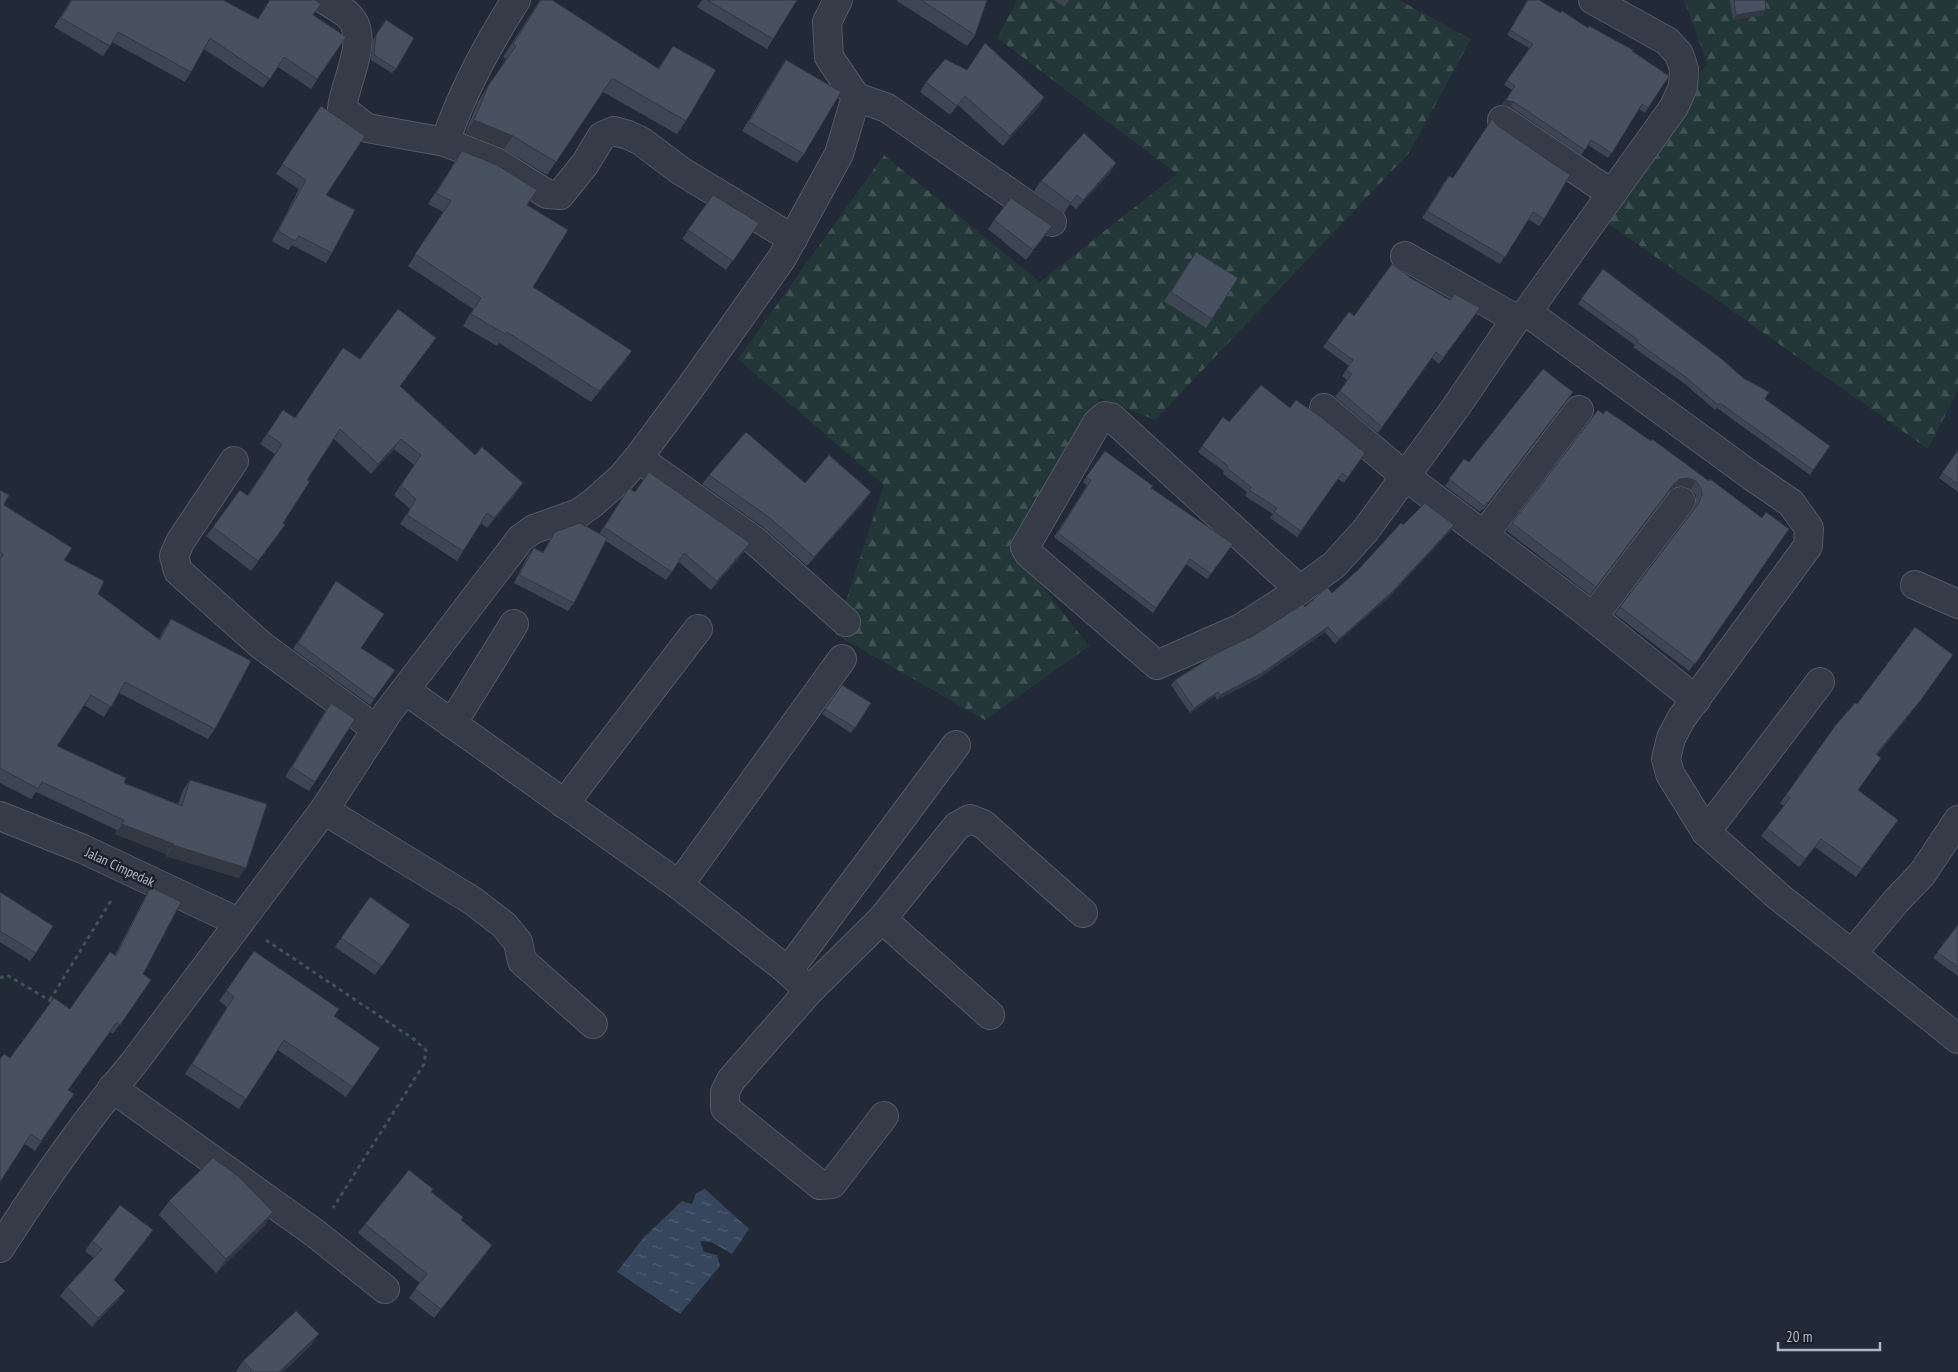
<svg xmlns="http://www.w3.org/2000/svg" width="1958" height="1372" font-family="'PT Sans Narrow',sans-serif">
<style>
.forest{fill:url(#forest-firs)}
.water{fill:url(#water-ripples)}
.lines{fill:none;stroke-linecap:round;stroke-linejoin:round}
.minor-casing{stroke:#525a65;stroke-width:30}
.path{stroke:#415255;stroke-width:3;stroke-dasharray:4 4;stroke-linecap:butt}
.minor{stroke:#353c47;stroke-width:28}
.wall{fill:#3e4653}
.shaded-wall{fill:#323943}
.building{fill:#485160;stroke:#323943}
.labels{text-anchor:middle;stroke-width:5;stroke-linejoin:round;paint-order:stroke}
.street-label{font-size:14px;fill:#afb7c4;stroke:#1a212b}
</style>
<defs>
<pattern id="forest-firs" width="22" height="20" patternUnits="userSpaceOnUse" patternTransform="scale(1.25)"><rect width="22" height="20" fill="#243738"/><path d="M5 1l3.5 6h-7zM16 11l3.5 6h-7z" fill="#415253"/></pattern>
<pattern id="water-ripples" width="26" height="14" patternUnits="userSpaceOnUse" patternTransform="scale(1.25)"><rect width="26" height="14" fill="#36465d"/><path d="M2 4q2-2 4 0t4 0M15 11q2-2 4 0t4 0" fill="none" stroke="#515e73"/></pattern>
</defs>
<rect width="100%" height="100%" fill="#212a36"/>
<g class="forest">
<path d="M1017 0H1399L1471 39 1409 153 1155 420 1100 398 1010 545 1089 646 985 720 835 634 884 485 738 359 884 155 1040 282 1177 174 997 38Z"/>
<path d="M1684 0H1958V390L1928 449 1595 214 1707 63Z"/>
</g>
<path class="water" d="M705 1189 749 1229 732 1254 711 1242 700 1241 704 1252 717 1255 720 1266 680 1314 617 1272 644 1237 682 1201 692 1204 696 1193Z"/>
<g class="lines">
<g class="minor-casing">
<g id="minor">
<path d="M325 0C333 5 341 9 348 15 372 37 344 82 342 109L367 128 445 142 496 162 547 194 560 195 585 164 602 136 614 131 628 135 641 141 681 171 793 239"/>
<path d="M1593 0 1667 41 1679 54 1684 69 1683 87 1674 107 1527 312 1753 477 1791 503 1809 528 1808 546 1681 719 1671 738 1666 759 1670 774 1706 832 1779 897 1852 954 1897 900 1922 874 1958 820"/>
<path d="M856 97 887 108 1052 222"/>
<path d="M1502 120 1612 194"/>
<path d="M445 142C463 90 487 46 516 0"/>
<path d="M1405 256 1516 319"/>
<path d="M1324 408 1405 476 1584 610 1696 700"/>
<path d="M638 458 754 540 846 622"/>
<path d="M234 461 180 542 174 556 178 571 261 645 376 729"/>
<path d="M1484 535 1579 410"/>
<path d="M1915 585 1958 604"/>
<path d="M1300 590 1111 417 1105 416 1097 423 1025 547 1029 554 1157 665 1241 628 1300 590 1334 565 1365 531 1456 407 1516 319 1527 312"/>
<path d="M1593 617 1681 501"/>
<path d="M405 690 679 885 788 971 809 991 882 919 957 826 970 819 983 824 1083 913"/>
<path d="M452 724 514 624"/>
<path d="M564 804 698 629"/>
<path d="M324 810 473 901 504 925 518 942 522 961 593 1024"/>
<path d="M0 816 83 849 238 922"/>
<path d="M1706 832 1820 682"/>
<path d="M679 885 842 659"/>
<path d="M882 919 990 1015"/>
<path d="M1852 954 1958 1039"/>
<path d="M788 971 956 745"/>
<path d="M809 991 731 1080 725 1092V1108L820 1185 832 1184 884 1116"/>
<path d="M112 1088 316 1234 385 1289"/>
<path d="M0 1248C41 1184 84 1122 133 1064L324 810 388 712 521 538 534 529 579 513 593 503 621 478 638 458 690 388 782 258 839 154 856 97 829 57 827 22 838 0"/>
</g>
</g>
<g class="path">
<path d="M266 940 415 1040 426 1050 424 1064 333 1208"/>
<path d="M0 978 7 975 54 1003"/>
<path d="M50 1000 112 899"/>
</g>
<use href="#minor" class="minor"/>
</g>
<g class="wall">
<path d="M71 0H223L257 18 313 15 346 37 311 89 278 67 263 88 204 49 191 72 185 82 112 42 103 56 54 27Z"/>
<path d="M540 0 658 68 673 46 686 121 677 134 603 92 547 175 504 149 465 133 479 100 506 59 503 57Z"/>
<path d="M702 0H797L767 49 697 7Z"/>
<path d="M898 0H987L975 35 967 46 897 1Z"/>
<path d="M1054 0H1069L1064 7Z"/>
<path d="M1527 0H1539L1588 28 1632 51 1669 76 1645 113 1639 109 1608 158 1588 145 1581 155 1511 107 1502 105 1512 90 1504 85 1529 48 1507 35Z"/>
<path d="M1730 0H1765L1763 15 1733 20Z"/>
<path d="M382 25 396 69 392 73 371 60 373 40Z"/>
<path d="M786 60 804 154 797 163 742 131 779 70Z"/>
<path d="M967 70 1044 97 1038 107 1003 146 958 105 950 115 920 92 926 82Z"/>
<path d="M321 106 326 195 332 253 326 263 292 245 288 250 272 241 299 189 276 174Z"/>
<path d="M1492 119 1544 219 1539 226 1528 219 1500 264 1422 218 1444 182 1453 178Z"/>
<path d="M462 151 527 205 533 287 624 362 591 402 499 343 497 346 463 326 473 309 408 266 443 212 428 204Z"/>
<path d="M1110 173 1076 209 1070 204 1064 213 1034 191 1041 181Z"/>
<path d="M713 195 759 223 726 270 682 239Z"/>
<path d="M994 220 1052 226 1026 260 988 229Z"/>
<path d="M1196 252 1212 319 1206 328 1164 301Z"/>
<path d="M1603 269 1765 399 1830 446 1810 475 1717 408 1715 410 1685 384 1633 347 1635 345 1578 304Z"/>
<path d="M1411 278 1450 300 1480 308 1439 364 1432 358 1378 433 1335 397 1347 380 1342 376 1349 366 1323 347 1349 312 1354 316Z"/>
<path d="M436 338 400 386 475 455 517 492 487 528 481 523 457 561 400 524 410 509 394 495 414 465 394 449 371 474 334 439 307 480 283 523 278 535 251 571 206 536 213 527 247 496 275 454 260 444 283 410 295 418Z"/>
<path d="M1573 392 1483 510 1482 509 1480 512 1445 486 1464 459 1469 462Z"/>
<path d="M1290 408 1365 453 1344 483 1338 479 1297 537 1270 518 1273 514 1245 496 1247 492 1223 474 1224 471 1198 452 1223 417 1229 422Z"/>
<path d="M1603 414 1709 481 1762 518 1789 529 1689 671 1615 614 1694 509 1696 502V495L1691 489 1682 486 1675 487 1669 492 1590 595 1507 531 1512 523Z"/>
<path d="M1958 450V492L1939 478Z"/>
<path d="M1105 451 1151 488 1233 544 1207 579 1186 564 1153 613 1054 537 1087 485 1083 482Z"/>
<path d="M709 475 805 483 864 502 807 566 763 527 702 484Z"/>
<path d="M0 490 4 505 64 560 98 594 159 639 164 629 171 619 215 729 208 739 119 693 104 717 84 705 57 746 124 783 178 804 183 790 190 780 239 878 166 856V854L115 834 117 830 36 792 31 799 0 783Z"/>
<path d="M635 492 750 543 744 552 711 590 679 562 666 580 606 541 574 603 568 611 514 583 528 555 534 548 543 552 555 532 599 534 623 497Z"/>
<path d="M1403 525 1451 530 1388 598 1335 644 1325 632 1259 678 1217 700 1215 696 1190 713 1171 685 1175 680 1332 593 1358 570Z"/>
<path d="M336 581 361 648 395 670 370 705 293 649Z"/>
<path d="M842 685 871 703 851 733 822 714Z"/>
<path d="M331 703 315 782 309 791 285 777 324 713Z"/>
<path d="M1857 704 1914 709 1877 755 1858 791 1898 820 1856 877 1815 847 1799 867 1761 836 1784 806 1780 803 1835 726Z"/>
<path d="M151 887 143 974 151 980 113 1034 110 1032 68 1090 74 1094 35 1151 25 1144 10 1058 70 1009 115 955 145 897Z"/>
<path d="M0 892 36 953 30 961 0 942Z"/>
<path d="M370 897 410 925 375 975 335 947Z"/>
<path d="M1958 925V976L1933 958Z"/>
<path d="M254 951 334 1016 380 1048 346 1097 278 1050 239 1109 185 1074 227 1007 219 1001Z"/>
<path d="M432 1192 461 1220 486 1254 434 1318 409 1298 420 1283 358 1233 365 1224Z"/>
<path d="M169 1201 273 1212 264 1226 216 1273 159 1215Z"/>
<path d="M146 1240 114 1280 118 1300 92 1327 60 1296 67 1287 94 1258 85 1251 92 1241Z"/>
<path d="M312 1344 283 1372H238L236 1371 243 1361Z"/>
</g>
<g class="shaded-wall">
<path d="M1766 10 1763 15 1733 20 1736 15Z"/>
<path d="M1044 97 1038 107 1003 146 1010 136Z"/>
<path d="M1506 100 1514 102 1511 107 1502 105Z"/>
<path d="M474 120 513 136 504 149 465 133Z"/>
<path d="M1116 163 1110 173 1076 209 1083 200Z"/>
<path d="M1052 226 1045 236 1026 260 1033 250Z"/>
<path d="M632 351 624 362 591 402 599 391Z"/>
<path d="M401 439 394 449 371 474 378 464Z"/>
<path d="M1688 478 1696 481 1691 489 1682 486 1675 487 1669 492 1590 595 1674 484 1680 479Z"/>
<path d="M523 483 517 492 487 528 494 518Z"/>
<path d="M871 492 864 502 807 566 814 557Z"/>
<path d="M1454 525 1451 530 1388 598 1335 644 1339 639Z"/>
<path d="M750 543 744 552 711 590 717 581Z"/>
<path d="M1328 627 1325 632 1259 678 1217 700 1220 695Z"/>
<path d="M1953 655 1914 709 1870 763 1876 754Z"/>
<path d="M1218 692 1215 696 1190 713 1194 708Z"/>
<path d="M122 824 174 844 166 854 115 834Z"/>
<path d="M173 845 246 868 239 878 166 856Z"/>
<path d="M273 1212 264 1226 216 1273 226 1259Z"/>
<path d="M153 1230 146 1240 107 1289 114 1280Z"/>
<path d="M492 1245 486 1254 434 1318 441 1309Z"/>
<path d="M125 1291 118 1300 92 1327 98 1318Z"/>
<path d="M319 1334 312 1344 283 1372H279Z"/>
</g>
<g class="building">
<path d="M72 0H223L258 19 270 0H315L321 4 313 15 346 37 317 79 284 57 270 79 210 38 191 72 118 32 110 46 61 18Z"/>
<path d="M541 0H552L659 69 673 46 716 70 686 121 612 78 556 162 513 136 474 120 488 86 516 46 513 44Z"/>
<path d="M707 0H797L773 39Z"/>
<path d="M921 0H987L975 35Z"/>
<path d="M1528 0H1539L1560 13 1562 11 1588 28 1589 26 1633 50 1632 51 1669 76 1648 108 1642 104 1612 153 1591 140 1585 150 1514 102 1506 100 1515 86 1507 80 1533 44 1510 30Z"/>
<path d="M1734 0H1765L1766 10 1736 15Z"/>
<path d="M386 20 414 38 396 69 374 55 376 35Z"/>
<path d="M985 43 1044 97 1010 136 965 96 957 106 926 82 945 59 967 70Z"/>
<path d="M786 60 841 92 804 154 749 122Z"/>
<path d="M321 106 365 136 326 195 355 210 332 253 299 236 295 241 278 231 306 180 282 164Z"/>
<path d="M1492 119 1498 126 1570 175 1544 219 1533 212 1505 257 1427 211 1449 176 1453 178Z"/>
<path d="M1084 133 1116 163 1083 200 1077 195 1071 203 1041 181Z"/>
<path d="M462 151 497 165 537 190 527 205 568 230 533 287 632 351 599 391 507 332 505 334 471 314 481 298 415 254 451 201 436 193Z"/>
<path d="M713 195 759 223 733 261 688 230Z"/>
<path d="M1011 198 1052 226 1033 250 994 220Z"/>
<path d="M1196 252 1238 278 1212 319 1171 292Z"/>
<path d="M1392 264 1411 278 1450 300 1455 294 1480 308 1443 358 1436 352 1382 427 1340 391 1352 374 1346 370 1353 360 1327 341 1349 312 1354 316Z"/>
<path d="M1603 269 1723 360 1743 378 1769 392 1765 399 1830 446 1813 470 1720 403 1718 405 1688 379 1637 342 1638 340 1581 299Z"/>
<path d="M398 309 436 338 400 386 475 455 482 447 523 483 494 518 487 513 463 551 407 515 416 499 401 485 421 455 401 439 378 464 340 429 307 480 310 481 283 523 285 525 258 561 213 527 240 490 248 496 282 444 267 434 283 410 295 418 343 348 360 359Z"/>
<path d="M1543 369 1573 392 1488 503 1487 502 1484 506 1449 479 1464 459 1469 462Z"/>
<path d="M1261 385 1290 408 1296 400 1321 417 1365 453 1348 477 1342 473 1301 531 1274 512 1277 508 1249 490 1251 487 1227 468 1228 466 1202 446 1223 417 1229 422Z"/>
<path d="M1598 410 1603 414 1606 410 1651 441 1652 439 1709 481 1710 479 1762 518 1766 512 1789 529 1695 664 1620 607 1699 503 1702 495 1701 488 1696 481 1688 478 1680 479 1674 484 1596 587 1512 523Z"/>
<path d="M746 432 805 483 829 455 871 492 814 557 770 518 709 475Z"/>
<path d="M1958 450V484L1942 473Z"/>
<path d="M1105 451 1153 486 1151 488 1233 544 1211 574 1190 559 1156 608 1058 533 1091 480 1086 477Z"/>
<path d="M649 472 750 543 717 581 684 553 672 572 604 527 629 488 635 492Z"/>
<path d="M0 490 9 495 4 505 72 548 64 560 104 581 98 594 160 640 171 619 251 661 215 729 125 682 111 707 91 695 57 746 126 778 124 783 182 806 190 780 267 804 246 868 173 845 174 844 122 824 124 820 42 782 38 789 0 768V560L3 554 0 552Z"/>
<path d="M1425 503 1454 525 1391 593 1339 639 1328 627 1262 673 1220 695 1218 692 1194 708 1175 680 1221 651 1253 636 1303 604 1305 607 1327 587 1332 593 1358 570 1401 523 1403 525Z"/>
<path d="M580 523 607 538 574 603 519 575 534 548 543 553 555 532Z"/>
<path d="M336 581 384 614 361 648 395 670 374 699 298 643Z"/>
<path d="M1915 627 1953 655 1920 701 1876 754 1881 758 1858 790 1898 820 1862 869 1821 839 1805 859 1767 828 1790 798 1786 795 1835 726 1855 703 1857 704Z"/>
<path d="M842 685 871 703 855 728 825 709Z"/>
<path d="M331 703 355 719 315 782 292 767Z"/>
<path d="M151 887 181 902 143 974 151 980 120 1025 116 1023 68 1090 74 1094 41 1141 31 1134 0 1182V1059L4 1054 10 1058 54 998 70 1009 110 952 116 956Z"/>
<path d="M0 892 53 926 36 953 0 931Z"/>
<path d="M370 897 410 925 382 966 341 938Z"/>
<path d="M1958 925V967L1937 952Z"/>
<path d="M254 951 339 1009 334 1016 380 1048 353 1087 284 1040 246 1099 192 1064 234 997 226 991Z"/>
<path d="M213 1158 239 1177 273 1212 226 1259 169 1201Z"/>
<path d="M409 1170 433 1189 431 1192 463 1217 461 1220 492 1245 441 1309 415 1289 427 1274 365 1224Z"/>
<path d="M120 1205 153 1230 114 1280 125 1291 98 1318 67 1287 102 1249 92 1241Z"/>
<path d="M296 1311 319 1334 279 1372H254L243 1361Z"/>
</g>
<g class="labels">
<g class="street-label">
<text transform="translate(120 867) rotate(25)" y="5">Jalan Cimpedak</text>
</g>
</g>
<path d="M1778 1342v8h102v-8" fill="none" stroke="#afb7c4" stroke-width="2.5"/>
<text x="1786" y="1342" font-size="15" fill="#afb7c4" stroke="#1a212b" stroke-width="4" paint-order="stroke">20 m</text>
</svg>
